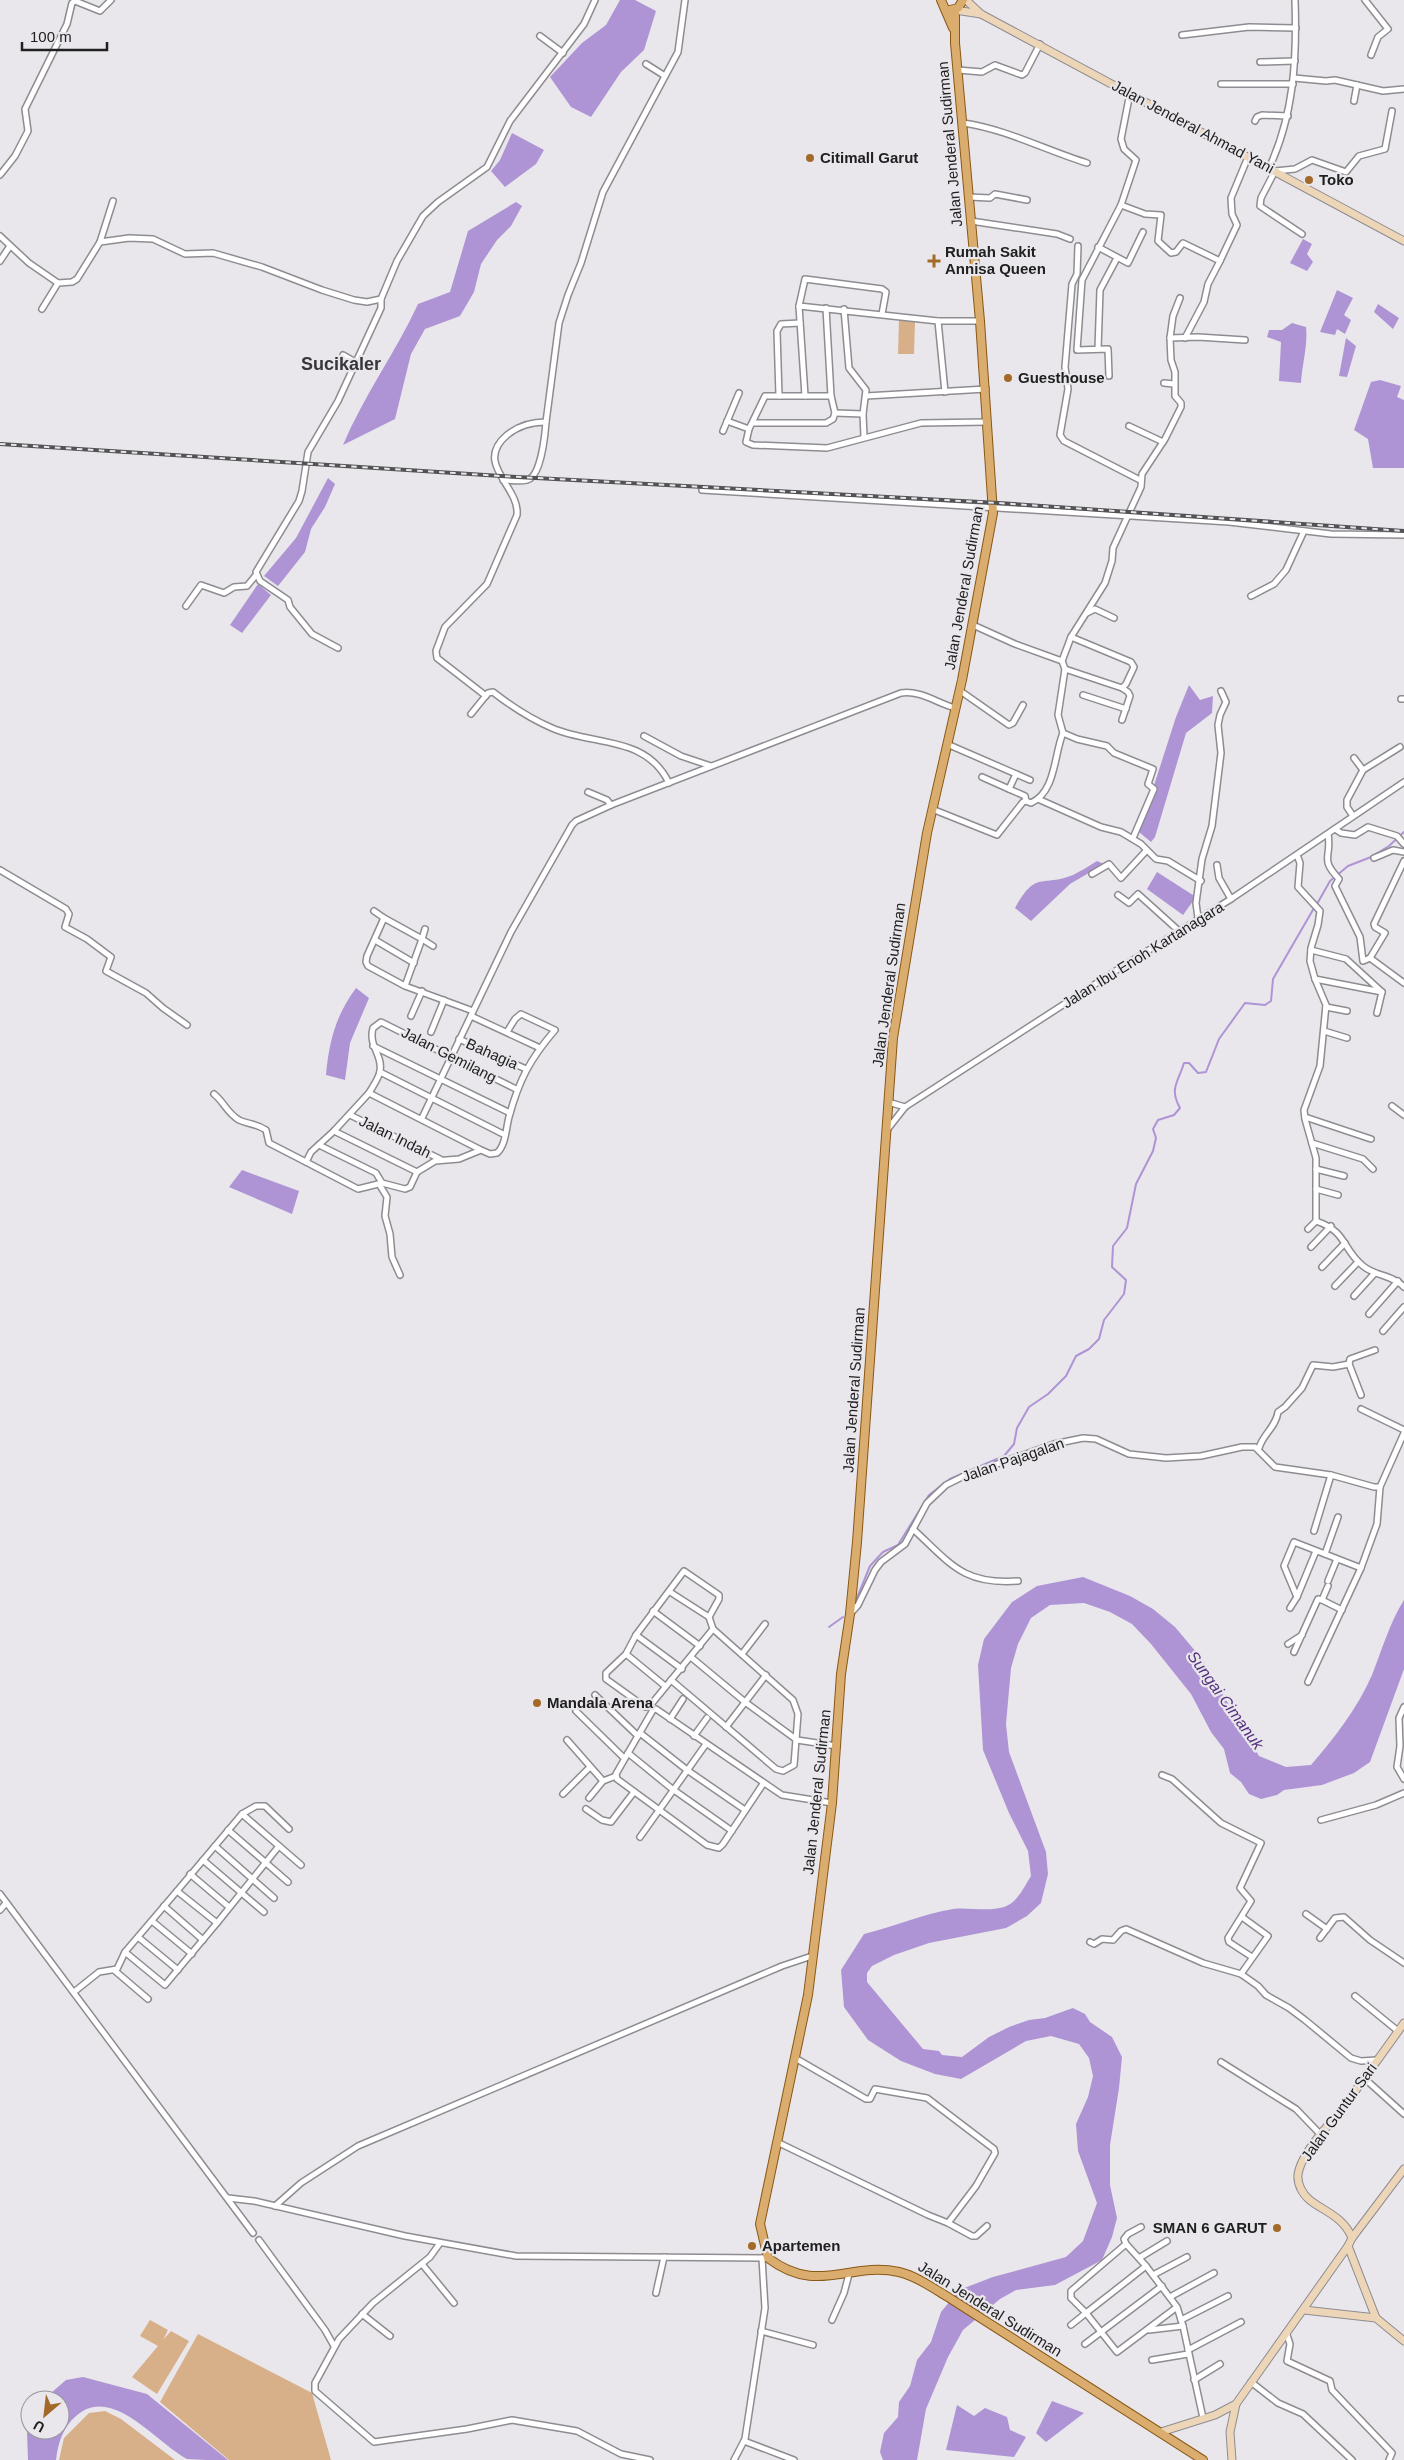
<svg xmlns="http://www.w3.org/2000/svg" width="1404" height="2460" font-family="Helvetica,sans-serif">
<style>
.green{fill:#d7af88}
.water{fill:#ae94d5}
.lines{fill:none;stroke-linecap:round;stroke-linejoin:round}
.stream{stroke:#ae94d5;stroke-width:2}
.street-casing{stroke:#8e8c91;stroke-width:8}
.secondary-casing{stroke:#8e8c91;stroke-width:9}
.primary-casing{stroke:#895815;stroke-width:10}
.street{stroke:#fff;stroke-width:5}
.secondary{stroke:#edd6b7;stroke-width:7}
.primary{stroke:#daad6e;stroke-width:8}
.rail-casing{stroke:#525254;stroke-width:4}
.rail{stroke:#e9e7ec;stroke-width:2;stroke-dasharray:5.5;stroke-linecap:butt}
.poi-dot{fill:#a26928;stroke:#e9e7ec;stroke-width:2}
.labels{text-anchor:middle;stroke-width:4.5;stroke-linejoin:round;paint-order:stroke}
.street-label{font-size:15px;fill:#202021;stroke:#e9e7ec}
.poi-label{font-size:15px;font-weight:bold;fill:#202021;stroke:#e9e7ec;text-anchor:start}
.water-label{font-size:16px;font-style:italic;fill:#55317f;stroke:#e9e7ec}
.quarter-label{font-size:18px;font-weight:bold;fill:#37363a;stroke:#e9e7ec}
</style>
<rect width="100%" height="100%" fill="#e9e7ec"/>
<g class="green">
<path d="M899 320 915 321 914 354H898Z"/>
<path d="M150 2320 168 2330 163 2340 171 2331 189 2341 157 2394 132 2377 158 2346 140 2336Z"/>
<path d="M198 2334 312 2393 331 2460H229L160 2402Z"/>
<path d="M105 2411 121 2419 175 2460H59L64 2438 89 2413Z"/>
</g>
<g class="water">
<path d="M620 0H635L656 11 644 50 621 72 591 117 571 107 550 77 582 43 606 25Z"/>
<path d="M512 133 544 150 536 164 505 187 491 171 500 160Z"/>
<path d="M516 202 522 206 511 226 497 240 481 264 474 292 460 316 425 329 411 354 395 419 343 445C364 395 396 352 418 304L450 292 468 231Z"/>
<path d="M1303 239 1312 244 1307 254 1313 262 1307 271 1290 263Z"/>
<path d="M1337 290 1353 298 1344 315 1351 320 1345 334 1337 329 1335 335 1320 332Z"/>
<path d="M1378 304 1399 318 1393 329 1374 312Z"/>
<path d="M1292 323 1306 327C1308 346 1302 364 1301 383L1279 381 1281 342 1267 337 1269 330H1282Z"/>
<path d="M1346 338 1356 346 1347 377 1339 376Z"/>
<path d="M1380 380 1401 386 1397 397 1404 400V468H1373L1368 439 1354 430 1371 382Z"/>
<path d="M328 478 335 484 325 507 311 529 305 552 278 586 264 576 296 538Z"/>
<path d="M258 584 271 595 242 633 230 625Z"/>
<path d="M1189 685 1200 700 1213 696 1212 713 1186 733 1155 837 1151 842 1139 832 1176 717Z"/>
<path d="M1097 861 1104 864 1070 884 1031 921 1015 908C1037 869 1041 888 1073 875 1081 871 1089 866 1097 861Z"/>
<path d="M1157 872 1196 897 1183 915 1147 889Z"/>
<path d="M356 988 369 998 350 1043 345 1080 326 1075C329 1041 336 1015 356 988Z"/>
<path d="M242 1170 299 1191 292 1214 229 1187Z"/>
<path d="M1083 1577 1130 1596 1153 1609 1175 1627 1202 1659 1259 1756 1286 1767 1311 1765C1335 1737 1357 1709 1372 1675 1382 1650 1389 1624 1404 1600V1669L1370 1762 1354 1773 1322 1785 1284 1790 1277 1795 1261 1799 1249 1794 1241 1782 1230 1773 1224 1749 1211 1732 1191 1694 1151 1644 1132 1624 1110 1612 1084 1603 1050 1605 1031 1618 1018 1644 1011 1668 1006 1724 1009 1752 1046 1852 1048 1874 1041 1903 1027 1916 1006 1928 929 1943 894 1955 872 1966 867 1973V1982L923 2049 939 2051 942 2055 962 2057 989 2037 1009 2027 1029 2020 1045 2018 1073 2008 1085 2014 1090 2022 1112 2037 1122 2057 1119 2088 1110 2145V2185L1117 2218 1112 2237 1102 2260 1055 2285 1016 2290 1000 2299 963 2330 948 2357 926 2409 917 2460H883L880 2452 884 2433 898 2417 899 2402 910 2386 917 2360 931 2342 941 2312 959 2290 993 2277 1066 2257 1083 2241 1097 2203 1078 2151 1076 2124 1088 2097 1093 2076 1089 2058 1079 2044 1051 2036 1026 2041 961 2079 935 2074 901 2061 868 2040 844 2007 841 1970 864 1934C894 1927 922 1914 953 1909 969 1907 988 1912 1004 1907 1017 1903 1024 1887 1031 1876L1028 1851 1009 1813 983 1750 978 1665 984 1639 1012 1602 1037 1586Z"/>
<path d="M83 2377 147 2394 228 2460C217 2460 197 2460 187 2459 155 2442 112 2384 76 2416 63 2427 58 2443 56 2460H28L27 2433 30 2426V2430H60V2400H43L66 2380Z"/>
<path d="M1052 2401 1084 2413 1046 2442 1036 2433Z"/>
<path d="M957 2405 974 2416 985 2408 1007 2417 1010 2430 1026 2437 1014 2457 946 2450Z"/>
</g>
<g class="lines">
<g class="stream">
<path d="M1317 904 1330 881 1348 866 1371 857 1389 846 1404 832"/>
<path d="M855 1603 870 1566 883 1552 898 1545 929 1495 950 1479 1004 1456 1014 1444 1017 1428 1029 1407 1048 1394 1066 1376 1076 1356 1089 1349 1099 1339 1104 1320 1124 1294 1126 1280 1112 1267 1113 1246 1127 1228 1136 1184 1153 1151 1156 1138 1153 1129 1158 1120 1174 1115 1180 1108C1169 1088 1178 1083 1184 1063H1189L1198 1073 1206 1072 1219 1039 1245 1003 1265 1005 1271 1001 1273 979 1314 908"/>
<path d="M829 1627 843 1617"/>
</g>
<g class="street-casing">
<g id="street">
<path d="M1365 0 1388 29 1378 37 1371 55"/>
<path d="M1182 35 1249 27 1296 28"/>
<path d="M540 36 563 53"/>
<path d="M1260 62 1295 61"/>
<path d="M646 64 665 76"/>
<path d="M958 70 982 72 995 65 1022 75 1025 73 1040 44"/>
<path d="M1294 78 1326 81 1335 80 1383 91 1404 89"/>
<path d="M1221 84H1293"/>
<path d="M1354 101 1357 85"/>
<path d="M1255 121 1257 117 1262 115 1288 116"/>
<path d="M963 123C1006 129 1045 150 1087 163"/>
<path d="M1269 168C1294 115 1297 58 1295 0"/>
<path d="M0 175 15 156 28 131 25 109 67 24 72 3 75 1 100 11 111 0"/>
<path d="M969 197 990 198 995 194 1027 200"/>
<path d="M1121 205 1145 214 1161 215 1158 241 1171 253 1176 252 1183 243 1220 261 1237 225 1232 214 1231 198 1248 157"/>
<path d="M971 221 1057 234 1070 239"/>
<path d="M1302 234 1260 206 1261 198 1275 171 1295 169 1312 160 1346 172 1359 156 1385 149 1392 111"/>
<path d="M0 236 29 263 58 283 72 282 77 279 100 242 129 238 153 239 185 254 213 253 262 267 322 290 354 300 367 302 381 299 397 261 423 216 438 202 487 167 510 121 584 24 595 0"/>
<path d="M100 242 113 201"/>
<path d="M1078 246 1077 274 1072 284 1065 367 1068 389 1060 435 1064 441 1140 480"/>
<path d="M1098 247 1128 263 1143 232"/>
<path d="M0 261 10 246"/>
<path d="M799 306 938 321H980"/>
<path d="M42 309 58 283"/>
<path d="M844 309 849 368 866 390 863 414 864 437"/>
<path d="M938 321 945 392"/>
<path d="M1170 338 1198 337 1245 340"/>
<path d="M1185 338 1204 302 1208 284 1220 261"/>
<path d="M1098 349 1100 290 1117 258"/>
<path d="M343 355 355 362"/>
<path d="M1109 376 1108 349 1077 350 1082 280 1121 205 1136 160 1124 149 1121 139 1130 93"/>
<path d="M1164 383 1174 384"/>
<path d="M779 396 777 331 781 324 800 323"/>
<path d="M805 396 799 306 805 279 882 289 886 292 882 314"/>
<path d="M831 396H765L749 429 746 442 753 445 827 448 921 423 987 422"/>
<path d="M866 396 986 389"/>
<path d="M835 413 863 414"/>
<path d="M727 421 749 429"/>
<path d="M753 423H826L833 419 835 413 831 396 826 308"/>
<path d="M1129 426 1163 442"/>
<path d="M723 431 739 393"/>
<path d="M503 480C511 480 520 482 527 480 541 477 545 435 546 422"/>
<path d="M702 490 1229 522 1331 534 1404 535"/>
<path d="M1251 596 1274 584 1286 570 1304 531"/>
<path d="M186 606 201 585 224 593 234 587 247 586 256 575"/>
<path d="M1087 613 1095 609 1114 618"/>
<path d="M973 625 1015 644 1062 661 1071 637 1105 583 1112 561 1113 548 1141 487 1142 474 1165 439 1181 407V403L1175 396V372L1171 360 1170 338 1173 316 1180 298"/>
<path d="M338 648 312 634 290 607 288 600 260 581 256 572 299 501 302 491 308 452 338 401 381 308V299"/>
<path d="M1065 669 1122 688 1126 684 1134 667 1131 662 1071 637"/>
<path d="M1122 688 1128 692 1130 696 1122 720"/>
<path d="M959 690 1009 725 1013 723 1023 705"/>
<path d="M1083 695 1126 709"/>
<path d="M486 696 437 658 436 651 445 627 487 584 517 515C520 486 473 464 507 435 518 426 531 422 546 422L559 323 568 295 581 263 603 192 678 52 685 0"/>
<path d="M1401 699H1404"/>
<path d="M471 714 488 693 493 692C511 706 531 719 552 728 593 746 646 735 669 783"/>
<path d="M1063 733 1077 739 1107 746 1114 753 1153 769 1148 784 1154 789 1133 838"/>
<path d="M644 736 681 756 711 766"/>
<path d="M947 744 1030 780"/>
<path d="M1354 758 1363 770"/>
<path d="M982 777 1009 789 1016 774"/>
<path d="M1009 789 1025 796 1026 801"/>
<path d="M588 792 607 800 611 805"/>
<path d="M1038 799 1101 827 1121 832 1141 844 1156 859 1168 861 1201 881"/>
<path d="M932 809 997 835 1023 802 1026 801 1031 803C1056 792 1054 754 1063 733L1058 715 1065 669 1062 661"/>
<path d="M1353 816 1347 807V800L1363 770 1400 747"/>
<path d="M1335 829 1341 833 1355 835 1368 827 1397 836 1404 844"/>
<path d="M1328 834C1332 858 1319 858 1339 879L1335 886 1360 937 1363 961 1370 958 1404 983"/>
<path d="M1297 855 1300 863 1298 887 1320 911 1318 925 1311 948 1310 961 1315 979 1326 1005 1320 1066 1304 1110 1305 1119 1316 1158V1221C1348 1232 1341 1248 1363 1266 1375 1276 1393 1275 1404 1287"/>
<path d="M1374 858 1393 850 1404 852"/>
<path d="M1217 865 1219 878 1231 899"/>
<path d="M0 870 66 909 69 914 65 927 87 939 111 957 106 971 146 993 163 1008 187 1025"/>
<path d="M1092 874 1109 864 1121 878 1146 851"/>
<path d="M1118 895 1129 903 1138 894 1179 931"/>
<path d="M374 911 384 918"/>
<path d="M1198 918 1196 903 1202 859 1212 826 1221 753 1218 725 1220 715 1226 702 1221 691"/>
<path d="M425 929 422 939 433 946"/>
<path d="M375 940 414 963"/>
<path d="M1311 950 1346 959 1382 992 1315 979"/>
<path d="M1370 958 1385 933 1375 927 1374 924 1404 861"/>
<path d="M405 986 422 939 384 918 367 956 366 962 368 966 405 986 473 1011"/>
<path d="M1326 1007 1347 1011"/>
<path d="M1377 1013 1382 992"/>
<path d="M411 1016 422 991"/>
<path d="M471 1016 540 1048"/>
<path d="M1324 1031 1347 1038"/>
<path d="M431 1032 444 1000"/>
<path d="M459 1039 526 1069"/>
<path d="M373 1046 510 1113"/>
<path d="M380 1072 505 1135"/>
<path d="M369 1093C373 1086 379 1078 380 1071 383 1055 368 1046 373 1028L381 1022 516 1089"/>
<path d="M214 1094C224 1102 227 1113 239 1120 247 1124 255 1123 266 1130L269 1143 306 1162"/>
<path d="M888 1102 905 1107"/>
<path d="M1392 1106 1404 1115"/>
<path d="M350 1115 440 1159"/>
<path d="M1305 1117 1371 1139"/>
<path d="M422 1118 511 932 572 825 576 821 611 805 901 693C920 690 937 703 955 708"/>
<path d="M887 1130 905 1107 1120 968 1231 899 1404 782"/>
<path d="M334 1131 417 1172"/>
<path d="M1312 1143 1363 1159 1373 1169"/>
<path d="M319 1145 376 1173 382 1183"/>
<path d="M481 1150 459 1159 435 1161 417 1172 410 1187 405 1189 382 1183 358 1189 306 1162 311 1152 334 1131 369 1093 481 1150 490 1154 497 1153C506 1145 506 1128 509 1117 519 1080 530 1059 555 1030L521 1014 515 1019 507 1032"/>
<path d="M1316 1169 1344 1176"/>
<path d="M379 1184 387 1197 385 1216 390 1234 392 1257 400 1275"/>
<path d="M1316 1189 1338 1195"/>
<path d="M1308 1229 1316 1221"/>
<path d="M1311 1247 1331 1226"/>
<path d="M1322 1267 1345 1243"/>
<path d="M1335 1286 1358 1262"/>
<path d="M1354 1296 1374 1274"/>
<path d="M1369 1314 1398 1281"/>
<path d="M1383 1331 1404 1307"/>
<path d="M1349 1364 1350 1359 1375 1350"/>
<path d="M1361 1409 1404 1430"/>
<path d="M1259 1448C1263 1434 1276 1427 1278 1412L1285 1407 1302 1388 1313 1365 1333 1367 1349 1364 1361 1395"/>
<path d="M913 1529C951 1564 963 1585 1018 1581"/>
<path d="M1314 1531 1331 1475"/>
<path d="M1316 1551 1297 1597 1284 1566 1294 1542 1361 1568 1377 1524 1380 1487"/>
<path d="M1325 1554 1338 1517"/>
<path d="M1328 1581 1337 1559"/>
<path d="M1328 1586 1322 1600 1342 1610"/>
<path d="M670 1592 709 1617 713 1629 793 1700 798 1714 794 1765 783 1771 776 1769 671 1680"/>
<path d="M1290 1608 1297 1597"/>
<path d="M653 1611 700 1646"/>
<path d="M850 1614 858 1605 875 1570 881 1562 905 1544 927 1503 946 1485 966 1475 1054 1444 1083 1438 1096 1439 1129 1454 1166 1458 1201 1456 1242 1447H1255L1275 1467 1331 1475 1374 1487H1380L1404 1433"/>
<path d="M709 1617 719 1599V1595L684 1571 636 1635 626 1654 606 1673V1679L645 1707H649L713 1629"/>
<path d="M636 1635 682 1669"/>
<path d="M1288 1644 1302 1635"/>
<path d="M1294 1652 1318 1599 1322 1600"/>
<path d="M626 1654 665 1686"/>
<path d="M742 1654 765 1624"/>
<path d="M692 1658 745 1702 797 1740 837 1746"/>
<path d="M1308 1682 1361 1568"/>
<path d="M595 1695 638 1736"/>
<path d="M1404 1707 1399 1718 1400 1746 1397 1767 1404 1779"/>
<path d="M576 1711 624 1758"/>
<path d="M670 1719 683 1699"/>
<path d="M726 1727 766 1675"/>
<path d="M640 1733 687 1770 745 1810"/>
<path d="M694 1736 707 1718"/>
<path d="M567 1740 603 1781"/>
<path d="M628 1753 653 1710 656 1709 782 1795 832 1803"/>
<path d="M1162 1775 1172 1779 1221 1823 1261 1843 1240 1888 1251 1901 1228 1938 1229 1942 1252 1957"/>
<path d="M563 1794 590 1767"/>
<path d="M589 1798 603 1781 616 1776"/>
<path d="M586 1809 602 1820 611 1822 634 1792"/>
<path d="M242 1814 279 1846"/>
<path d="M1321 1820 1376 1805 1404 1793"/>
<path d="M228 1830 288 1882"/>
<path d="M732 1831 671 1788 628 1753 616 1774 617 1779 707 1845 719 1848 723 1844 763 1784"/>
<path d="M640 1837 706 1744"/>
<path d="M215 1846 274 1898"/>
<path d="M203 1860 264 1912"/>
<path d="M190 1874 229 1907"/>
<path d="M177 1891 242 1814 256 1806H265L289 1829"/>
<path d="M0 1894 253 2233"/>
<path d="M164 1906 203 1940"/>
<path d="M0 1910 6 1903"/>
<path d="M1306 1914 1327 1929"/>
<path d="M152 1921 192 1954"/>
<path d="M138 1937 178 1970"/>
<path d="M1320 1938 1335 1918 1344 1917 1370 1940 1404 1963"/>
<path d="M1090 1942 1094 1944 1102 1939 1113 1940 1121 1931 1126 1929 1203 1963 1241 1974 1258 1986 1266 1995 1289 2008 1305 2020 1351 2058 1361 2061 1377 2060"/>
<path d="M125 1952 165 1985 217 1923"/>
<path d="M114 1970 148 1999"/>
<path d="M1241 1974 1268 1936 1242 1917"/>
<path d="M74 1992 99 1972 117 1969 125 1952 177 1891 217 1923 279 1846 301 1865"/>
<path d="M1355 1996 1398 2031"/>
<path d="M1221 2062 1296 2109 1321 2135"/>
<path d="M1364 2078 1404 2114"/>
<path d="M777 2142 928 2215 948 2223 976 2186 995 2153 994 2149 990 2146 927 2098 875 2089 870 2099H866L795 2058"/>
<path d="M228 2198 254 2201 405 2236 516 2256 768 2258"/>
<path d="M275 2206 301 2183 358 2146 782 1966 812 1956"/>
<path d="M948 2223 972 2236H976L987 2226"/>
<path d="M259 2240 325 2330 334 2346"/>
<path d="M440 2243 430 2257 373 2303 339 2339 315 2383V2391L374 2442 467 2429 512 2420 577 2431 621 2454 650 2460"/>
<path d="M1126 2244 1124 2239 1128 2234 1141 2227"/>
<path d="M1139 2258 1167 2241"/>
<path d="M422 2264 454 2303"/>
<path d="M1153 2275 1187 2257"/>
<path d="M656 2293 664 2257"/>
<path d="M1170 2297 1214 2273"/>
<path d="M1177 2307 1117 2352 1086 2313 1146 2266 1177 2307 1183 2326 1203 2418"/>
<path d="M362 2314 390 2336"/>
<path d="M832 2320 844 2293 849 2274"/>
<path d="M1181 2320 1228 2296"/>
<path d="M1071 2325 1086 2313 1071 2298V2291L1126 2244 1146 2266"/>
<path d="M1149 2330 1183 2326"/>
<path d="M761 2331 813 2345"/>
<path d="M1287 2335 1290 2344 1287 2361 1330 2381 1332 2390 1392 2453 1389 2460"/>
<path d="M1085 2344 1162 2286"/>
<path d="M1188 2350 1241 2322"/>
<path d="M1152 2360 1188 2354"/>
<path d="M1194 2380 1220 2364"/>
<path d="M1251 2382 1278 2403 1303 2414 1352 2460"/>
<path d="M744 2441 794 2460"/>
<path d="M734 2460 745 2439 765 2308 762 2258"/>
</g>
</g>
<g class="secondary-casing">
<g id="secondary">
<path d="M966 0 981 14 1404 241"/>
<path d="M955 10 981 14"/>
<path d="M1352 2238 1404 2169"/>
<path d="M1348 2246 1376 2318"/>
<path d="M1304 2310 1376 2318 1404 2341"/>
<path d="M1161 2432 1215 2415 1236 2404 1348 2246 1352 2238C1341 2210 1310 2209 1301 2189 1298 2183 1297 2176 1299 2170 1305 2148 1332 2122 1346 2104 1365 2077 1385 2050 1404 2023"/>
<path d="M1232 2460 1230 2432 1236 2404"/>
</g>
</g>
<g class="primary-casing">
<g id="primary">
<path d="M941 0 953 28"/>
<path d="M950 10 958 8 963 0"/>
<path d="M955 10V43L980 321 993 513 962 680 927 833 893 1038 857 1542 850 1614 841 1674 832 1803 808 1995 760 2224 768 2258C818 2296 849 2261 899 2272 916 2276 933 2288 948 2297L1203 2460"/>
</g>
</g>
<use href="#street" class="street"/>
<use href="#secondary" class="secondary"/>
<use href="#primary" class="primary"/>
<g class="rail-casing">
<path id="rail" d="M0 444 501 476 999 503 1404 531"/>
</g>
<use href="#rail" class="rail"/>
</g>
<g class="poi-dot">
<circle cx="810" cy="158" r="5"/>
<circle cx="1309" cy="180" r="5"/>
<path d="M931.5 253.5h5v5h5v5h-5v5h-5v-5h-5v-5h5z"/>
<circle cx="1008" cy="378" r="5"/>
<circle cx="537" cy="1703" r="5"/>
<circle cx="1277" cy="2228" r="5"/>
<circle cx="752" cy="2246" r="5"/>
</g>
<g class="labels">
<g class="street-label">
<text transform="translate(1193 127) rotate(28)" y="5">Jalan Jenderal Ahmad Yani</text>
<text transform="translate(950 144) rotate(-95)" y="5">Jalan Jenderal Sudirman</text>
<text transform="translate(964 588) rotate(-80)" y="5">Jalan Jenderal Sudirman</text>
<text transform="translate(1143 955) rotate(-32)" y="5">Jalan Ibu Enoh Kartanagara</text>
<text transform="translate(889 985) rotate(-82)" y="5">Jalan Jenderal Sudirman</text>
<text transform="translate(492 1054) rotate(24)" y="5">Bahagia</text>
<text transform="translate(449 1055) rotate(27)" y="5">Jalan Gemilang</text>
<text transform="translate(395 1137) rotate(26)" y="5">Jalan Indah</text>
<text transform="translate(854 1390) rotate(-86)" y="5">Jalan Jenderal Sudirman</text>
<text transform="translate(1013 1460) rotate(-19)" y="5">Jalan Pajagalan</text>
<text transform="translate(817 1792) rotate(-84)" y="5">Jalan Jenderal Sudirman</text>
<text transform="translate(1339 2112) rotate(-54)" y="5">Jalan Guntur Sari</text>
<text transform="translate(990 2309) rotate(32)" y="5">Jalan Jenderal Sudirman</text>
</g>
<g class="poi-label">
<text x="820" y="163">Citimall Garut</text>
<text x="1319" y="185">Toko</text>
<text x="945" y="257">Rumah Sakit<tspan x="945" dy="17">Annisa Queen</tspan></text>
<text x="1018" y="383">Guesthouse</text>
<text x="547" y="1708">Mandala Arena</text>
<text x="1267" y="2233" text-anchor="end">SMAN 6 GARUT</text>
<text x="762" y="2251">Apartemen</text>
</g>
<g class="water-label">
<text transform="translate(1226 1700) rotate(54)" y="6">Sungai Cimanuk</text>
</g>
<g class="quarter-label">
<text x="341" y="370">Sucikaler</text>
</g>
</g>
<g transform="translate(45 2415) rotate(208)"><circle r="24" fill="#e9e7ec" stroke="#99979b"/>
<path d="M0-4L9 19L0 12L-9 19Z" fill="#a26928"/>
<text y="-8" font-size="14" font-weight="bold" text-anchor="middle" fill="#202021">U</text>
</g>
<path d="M22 42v8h85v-8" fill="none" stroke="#202021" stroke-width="2.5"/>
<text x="30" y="42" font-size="15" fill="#202021" stroke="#e9e7ec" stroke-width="4" paint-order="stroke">100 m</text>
</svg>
